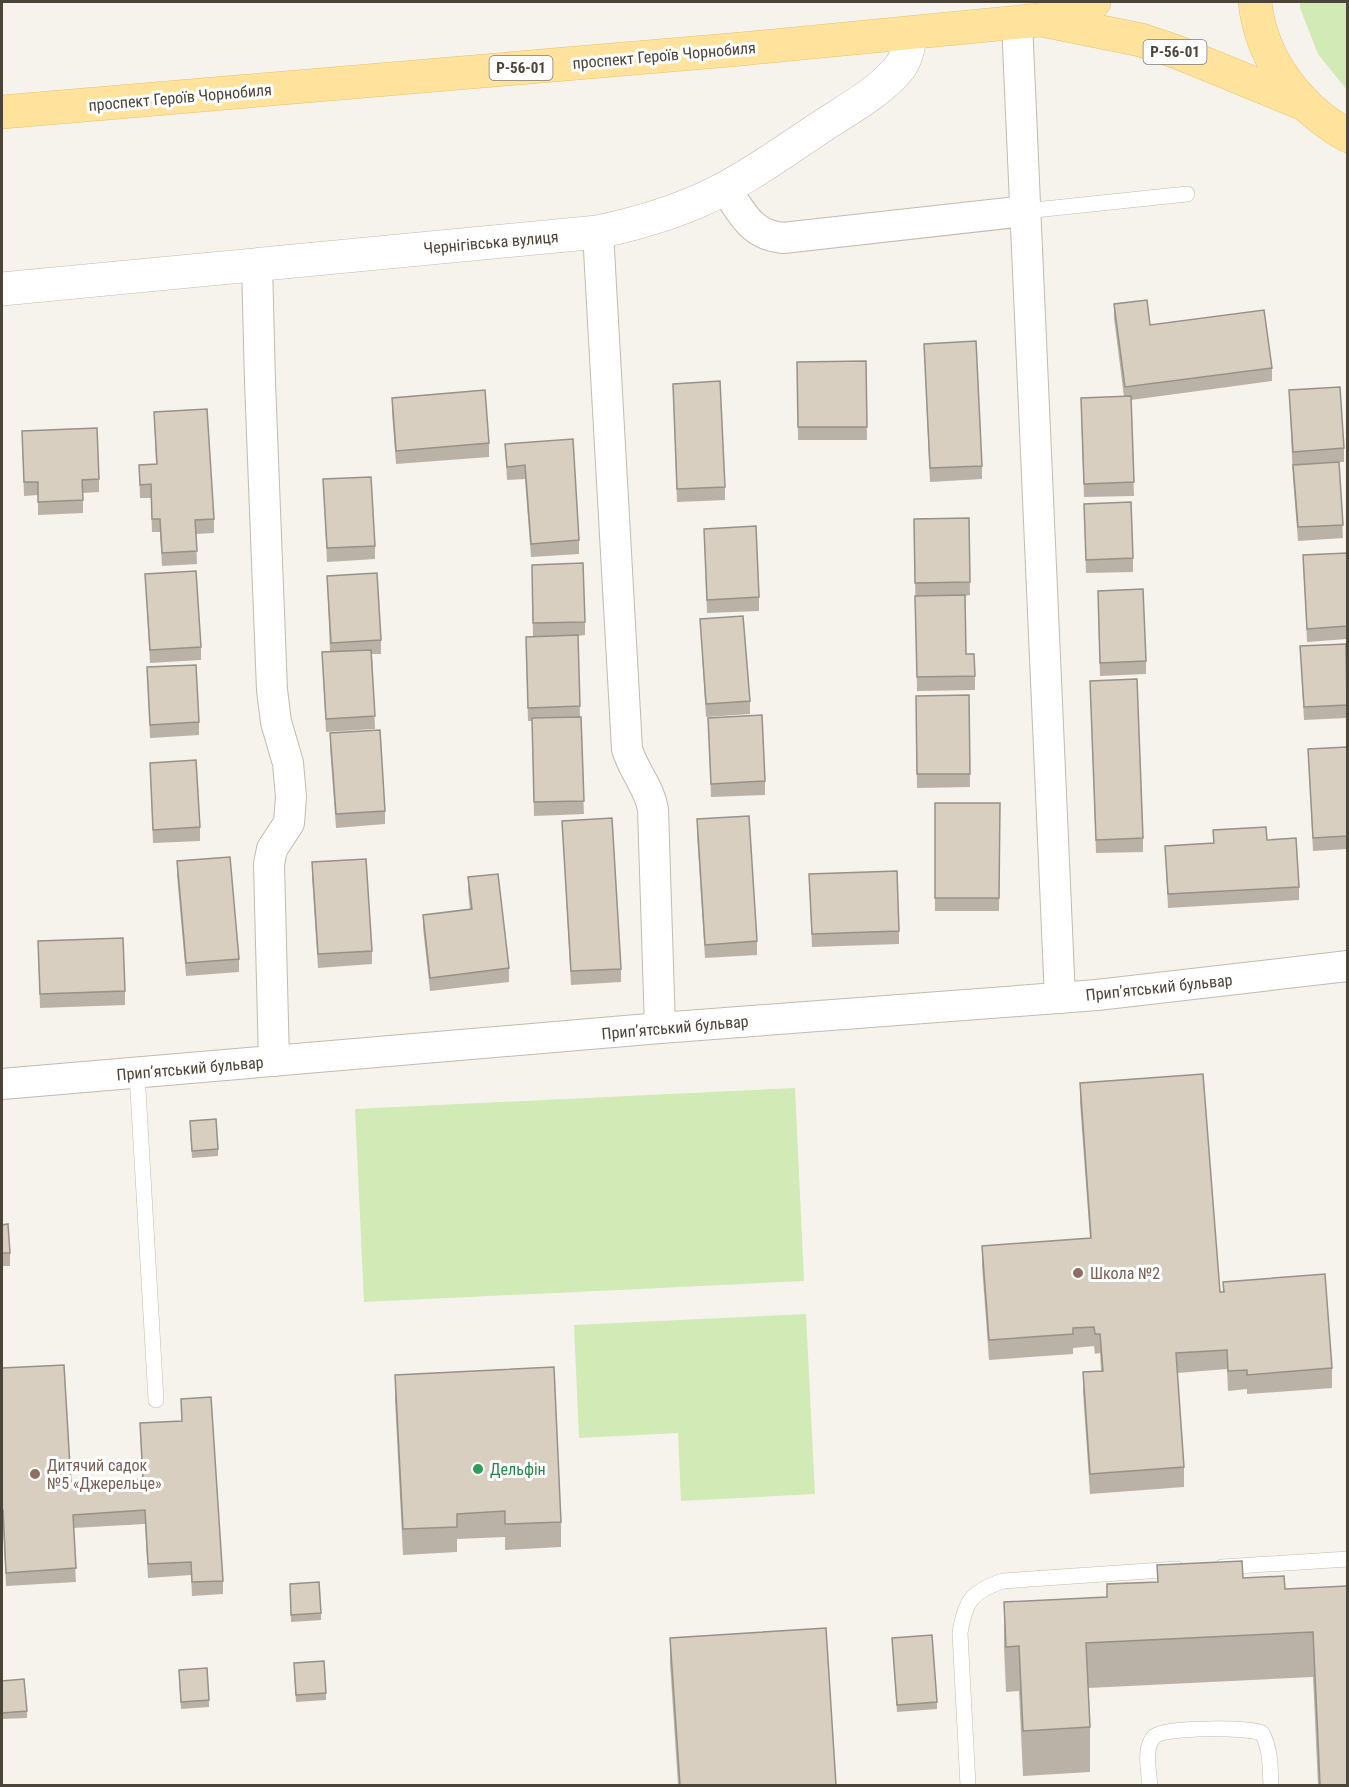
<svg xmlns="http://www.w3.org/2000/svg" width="1349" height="1787" font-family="'Roboto Condensed',sans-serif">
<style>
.green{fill:#d2eab5}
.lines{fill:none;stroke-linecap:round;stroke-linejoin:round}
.service-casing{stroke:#c2bbae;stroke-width:16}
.minor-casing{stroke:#c2bbae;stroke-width:32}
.tertiary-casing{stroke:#c2bbae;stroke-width:34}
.primary-casing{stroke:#e6c16a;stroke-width:34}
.service{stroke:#fff;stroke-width:15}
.minor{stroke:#fff;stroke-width:30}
.tertiary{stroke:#fff;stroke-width:33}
.primary{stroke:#ffe39c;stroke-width:33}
.wall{fill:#bab2a6}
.building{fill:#d8cfc1;stroke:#979187;stroke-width:1.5}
.education-dot{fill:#8d6e63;stroke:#fff;stroke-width:2}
.leisure-dot{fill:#2e9e5b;stroke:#fff;stroke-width:2}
.labels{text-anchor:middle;stroke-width:6;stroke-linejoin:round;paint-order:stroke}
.shield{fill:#fff;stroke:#817c74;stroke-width:1.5}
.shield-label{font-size:15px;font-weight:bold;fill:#4b4439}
.street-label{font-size:16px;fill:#4b4439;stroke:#fff}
.education-label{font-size:16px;fill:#785e54;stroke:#fff;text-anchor:start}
.leisure-label{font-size:16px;fill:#27864d;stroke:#fff;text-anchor:start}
</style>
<rect width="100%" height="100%" fill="#f6f3ec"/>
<g class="green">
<path d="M1300 2H1347V90L1318 54 1300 8Z"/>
<path d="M795 1088 804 1281 364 1302 355 1109Z"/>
<path d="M806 1314 815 1494 681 1501 678 1433 579 1438 574 1325Z"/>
</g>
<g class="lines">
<g class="service-casing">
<g id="service">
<path d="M1025 211 1187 194"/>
<path d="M137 1073 156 1400"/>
<path d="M1222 1567 1348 1559"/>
<path d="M968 1786 960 1633C965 1601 972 1591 1003 1581L1177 1569"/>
<path d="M1150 1786C1149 1772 1143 1746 1155 1736 1166 1727 1249 1727 1262 1733 1271 1750 1270 1767 1271 1786"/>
</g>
</g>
<g class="minor-casing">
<g id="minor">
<path d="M1017 22 1060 998"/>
<path d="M725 188C742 212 750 235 783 238L1025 211"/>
<path d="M598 232 627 749C633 770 649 787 653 809L660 1028"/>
<path d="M257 264 260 382 272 690 276 722 288 763 291 797 289 823 272 849 269 864 274 1061"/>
<path d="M2 1084 660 1028 1097 995 1348 966"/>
</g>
</g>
<g class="tertiary-casing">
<path id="tertiary" d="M2 289 598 232C631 225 663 216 694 203 742 183 784 151 827 123 852 107 882 90 900 67 907 58 909 44 911 33"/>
</g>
<g class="primary-casing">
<g id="primary">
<path d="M1255 2C1261 59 1298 108 1348 136"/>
<path d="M1042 20 1141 40 1177 52 1304 104"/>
<path d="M2 112 741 49 1040 20 1094 2"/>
</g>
</g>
<use href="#service" class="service"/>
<use href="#minor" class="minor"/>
<use href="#tertiary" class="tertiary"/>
<use href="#primary" class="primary"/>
</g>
<g class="wall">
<path d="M1114 304 1150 325 1272 368V381L1131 400 1134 496 1084 497 1081 411 1124 397 1114 318Z"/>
<path d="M924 344 982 466V479L930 482Z"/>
<path d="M866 361 867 440H798L797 362Z"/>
<path d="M673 384 725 487V500L677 502Z"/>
<path d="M1289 390 1344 448V462H1339L1343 538 1298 541 1293 479Z"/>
<path d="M392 398 489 443V457L396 464 392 412Z"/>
<path d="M154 412 214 519V533L196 534 197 564 162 566 160 532H152L151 498H140L139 465 156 464Z"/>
<path d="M22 431 99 479V492L83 493V513L38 515V495L24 496Z"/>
<path d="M573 439 579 540V554L531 557 525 479 507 480 505 444Z"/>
<path d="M323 479 375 546V559L327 562Z"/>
<path d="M1084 504 1133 558V572L1086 573Z"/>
<path d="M969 518 970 595 965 596 966 654 975 676V690L917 691 914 519Z"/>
<path d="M704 529 759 597V611L707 613Z"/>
<path d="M1347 553V639L1307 642 1303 555Z"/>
<path d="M145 574 201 647V660L150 663Z"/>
<path d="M327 576 381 640V654H372L375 729 326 732 322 652H330Z"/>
<path d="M532 578 585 622V635L578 636 580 717 584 814 534 816 532 721H528L526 650 533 637Z"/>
<path d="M1098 604 1146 661V674L1100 676Z"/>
<path d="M700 619 750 701V714L706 717Z"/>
<path d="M1300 646 1347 675V718L1304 720Z"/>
<path d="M147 667 199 722V735L150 738Z"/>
<path d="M1090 681 1143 838V852L1096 853Z"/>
<path d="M969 695 970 787 917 788 916 696Z"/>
<path d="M708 718 765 781V795L711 797Z"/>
<path d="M330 733 385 811V824L336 828 330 747Z"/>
<path d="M1347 747V849L1313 851 1308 749Z"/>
<path d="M150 763 200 827V841L153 843Z"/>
<path d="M935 803H1000L999 911H935Z"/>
<path d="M697 819 757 941V955L705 958 697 833Z"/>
<path d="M562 821 621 969V982L571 985Z"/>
<path d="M1213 830 1267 840 1299 887V900L1168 908 1165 846 1213 843Z"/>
<path d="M177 861 239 959V972L186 976 177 875Z"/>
<path d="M312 862 372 951V964L318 968 312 876Z"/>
<path d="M809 874 899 931V944L812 947Z"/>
<path d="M468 877 509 968V982L430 991 423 928V915L470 909 468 891Z"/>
<path d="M38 941 125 991V1005L40 1008Z"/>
<path d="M1080 1083 1220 1292H1223V1282L1332 1368V1388L1247 1394V1389L1228 1391 1227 1369 1177 1373 1184 1467V1487L1090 1494 1083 1392V1372L1101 1371 1100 1353 1095 1354 1094 1346 1073 1348V1354L989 1360 982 1266V1246L1090 1239 1080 1103Z"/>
<path d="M190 1127 218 1149V1156L192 1158Z"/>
<path d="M2 1225 10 1253V1266H2Z"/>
<path d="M2 1368 71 1484 142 1479 140 1423 182 1421 181 1399 223 1581V1594L192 1596 191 1575 148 1578 145 1524 73 1528 76 1582 6 1586 3 1523H2Z"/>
<path d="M395 1375 561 1522V1547L505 1550V1537L457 1539V1552L403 1555 395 1400Z"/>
<path d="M1157 1565 1243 1578 1285 1589 1347 1586V1785H1318L1313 1677 1088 1688 1090 1727V1772L1023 1776 1019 1691 1006 1692 1004 1647V1602L1107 1597 1157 1582Z"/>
<path d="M290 1584 321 1613V1620L291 1622Z"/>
<path d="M670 1638 836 1785H678L670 1663Z"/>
<path d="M892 1638 937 1702V1709L897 1712Z"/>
<path d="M294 1670 326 1693V1700L296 1702Z"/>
<path d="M179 1677 209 1700V1707L181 1709Z"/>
<path d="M2 1681 27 1711V1718L2 1719Z"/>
</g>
<g class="building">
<path d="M1147 300 1150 325 1264 310 1272 368 1125 387 1114 304Z"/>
<path d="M976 341 982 466 930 468 924 344Z"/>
<path d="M866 361 867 427H798L797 362Z"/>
<path d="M720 381 725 487 677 489 673 384Z"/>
<path d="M1340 387 1344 448 1293 452 1289 390Z"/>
<path d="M485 390 489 443 396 451 392 398Z"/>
<path d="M1131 396 1134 482 1084 484 1081 398Z"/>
<path d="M207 409 214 519 195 520 197 551 162 553 160 519H152L151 484 140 485 139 465 157 464 154 412Z"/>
<path d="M97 428 99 479 82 480 83 500 38 502V482H24L22 431Z"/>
<path d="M573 439 579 540 531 544 525 465 507 467 505 444Z"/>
<path d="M1339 462 1343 525 1298 527 1293 465Z"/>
<path d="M371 477 375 546 327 548 323 479Z"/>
<path d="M1131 502 1133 558 1086 560 1084 504Z"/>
<path d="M969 518 970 582 915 583 914 519Z"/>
<path d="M756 526 759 597 707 600 704 529Z"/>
<path d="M1347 553V626L1307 629 1303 555Z"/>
<path d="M583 563 585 622 533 623 532 565Z"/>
<path d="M196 571 201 647 150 650 145 574Z"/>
<path d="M377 573 381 640 331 643 327 576Z"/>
<path d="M1143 589 1146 661 1100 663 1098 591Z"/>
<path d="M965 595 966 654H974L975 676 917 677 915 596Z"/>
<path d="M743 616 750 701 706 704 700 619Z"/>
<path d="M578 635 580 706 528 708 526 637Z"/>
<path d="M1346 644 1347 705 1304 707 1300 646Z"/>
<path d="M371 650 375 716 326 719 322 652Z"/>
<path d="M196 665 199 722 150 725 147 667Z"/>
<path d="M1137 679 1143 838 1096 840 1090 681Z"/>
<path d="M969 695 970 774H917L916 696Z"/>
<path d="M762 715 765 781 711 784 708 718Z"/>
<path d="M581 717 584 801 534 802 532 718Z"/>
<path d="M380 730 385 811 336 814 330 733Z"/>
<path d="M1347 747V836L1313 838 1308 749Z"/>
<path d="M196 760 200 827 153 830 150 763Z"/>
<path d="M935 803H1000L999 898H935Z"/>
<path d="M749 816 757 941 705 945 697 819Z"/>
<path d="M612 818 621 969 571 971 562 821Z"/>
<path d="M1266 827 1267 840 1296 838 1299 887 1168 894 1165 846 1214 843 1213 830Z"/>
<path d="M230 857 239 959 186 963 177 861Z"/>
<path d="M366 859 372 951 318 954 312 862Z"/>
<path d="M897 871 899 931 812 934 809 874Z"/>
<path d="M498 874 509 968 430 978 423 915 472 909 468 877Z"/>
<path d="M123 938 125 991 40 994 38 941Z"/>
<path d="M1203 1074 1220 1292H1224L1223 1282 1325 1274 1332 1368 1247 1375V1370L1228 1371 1227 1350 1176 1353 1184 1467 1090 1474 1083 1372 1103 1371 1100 1334H1095L1094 1327 1073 1328V1334L989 1340 982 1246 1091 1238 1080 1083Z"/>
<path d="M216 1119 218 1149 192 1151 190 1121Z"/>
<path d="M8 1224 10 1253H2V1225Z"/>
<path d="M64 1365 71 1484 143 1479 140 1423 182 1421 181 1399 211 1397 223 1581 192 1582 191 1562 148 1564 145 1510 73 1515 76 1568 6 1573 3 1510H2V1368Z"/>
<path d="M554 1367 561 1522 505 1524V1511L457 1514V1527L403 1529 395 1375Z"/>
<path d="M1242 1561 1243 1578 1284 1576 1285 1589 1347 1586V1785H1320L1313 1632 1086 1643 1090 1727 1023 1731 1019 1646 1006 1647 1004 1602 1107 1597V1584L1158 1582 1157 1565Z"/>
<path d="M319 1582 321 1613 291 1615 290 1584Z"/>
<path d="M826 1628 836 1785H680L670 1638Z"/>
<path d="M932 1635 937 1702 897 1705 892 1638Z"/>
<path d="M324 1661 326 1693 296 1695 294 1663Z"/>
<path d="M207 1668 209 1700 181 1702 179 1670Z"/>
<path d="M24 1679 27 1711 2 1713V1681Z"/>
</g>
<g class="education-dot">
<circle cx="1078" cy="1273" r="6"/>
<circle cx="35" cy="1474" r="6"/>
</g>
<circle class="leisure-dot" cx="478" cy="1469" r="6"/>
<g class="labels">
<g class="shield">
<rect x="1143.5" y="40" width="63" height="24" rx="4.5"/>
<rect x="489.5" y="56" width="63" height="24" rx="4.5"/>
</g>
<g class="shield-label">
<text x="1175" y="57">Р-56-01</text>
<text x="521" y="73">Р-56-01</text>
</g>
<g class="street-label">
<text transform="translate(664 55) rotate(-5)" y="6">проспект Героїв Чорнобиля</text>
<text transform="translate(180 97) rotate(-5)" y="6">проспект Героїв Чорнобиля</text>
<text transform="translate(491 242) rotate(-5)" y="6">Чернігівська вулиця</text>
<text transform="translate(1159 987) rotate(-6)" y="6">Припʼятський бульвар</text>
<text transform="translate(675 1027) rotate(-5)" y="6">Припʼятський бульвар</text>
<text transform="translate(190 1068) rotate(-5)" y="6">Припʼятський бульвар</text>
</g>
<g class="education-label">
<text x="1090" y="1279">Школа №2</text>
<text x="47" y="1471">Дитячий садок<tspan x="47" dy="18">№5 «Джерельце»</tspan></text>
</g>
<g class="leisure-label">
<text x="490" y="1475">Дельфін</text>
</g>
</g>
<rect width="1349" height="1787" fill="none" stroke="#4b4439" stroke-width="6"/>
</svg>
